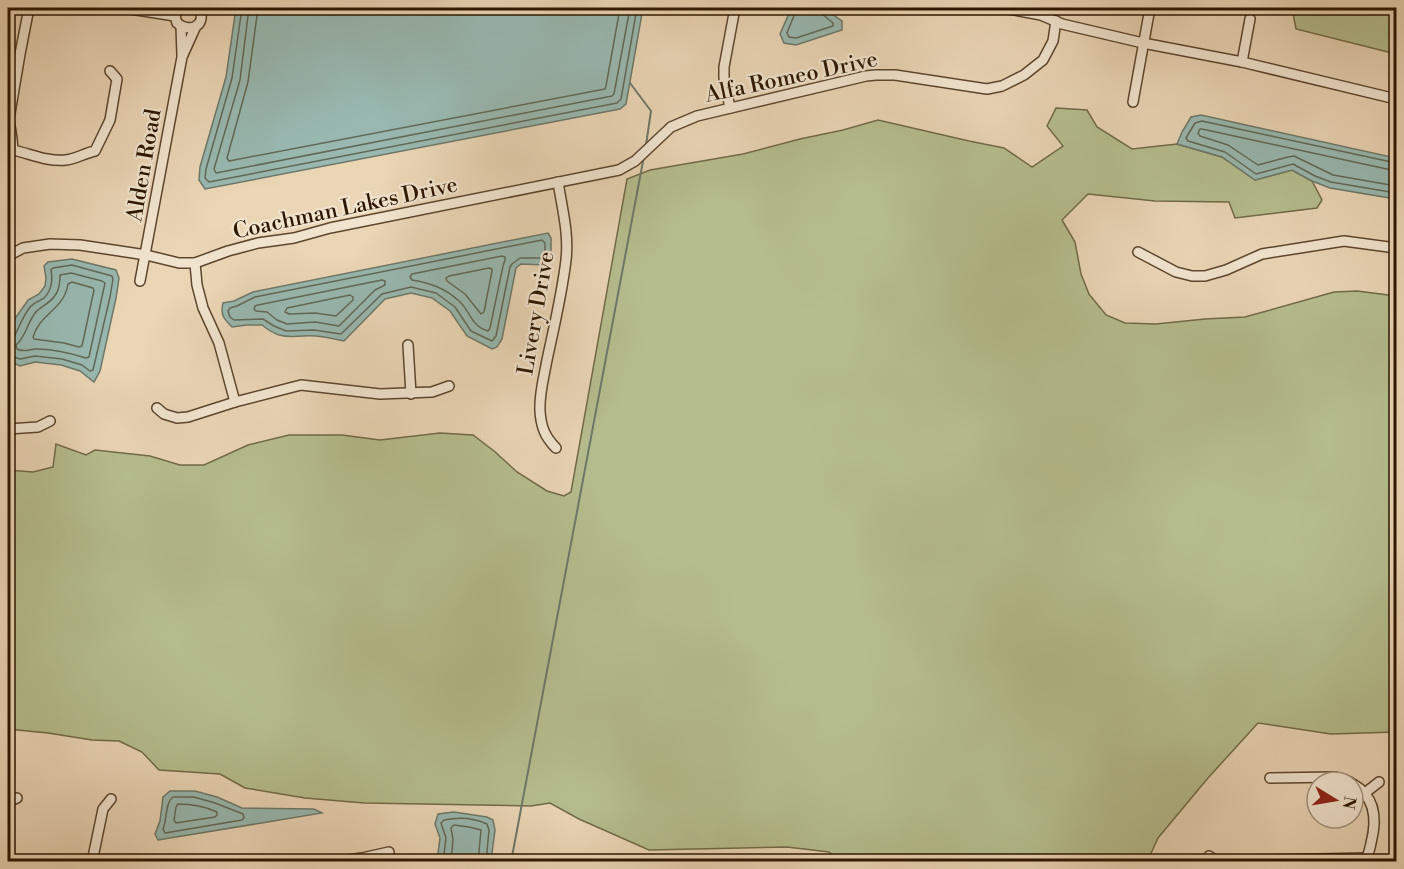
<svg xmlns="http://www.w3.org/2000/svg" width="1404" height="869" font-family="'Libre Bodoni',serif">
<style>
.green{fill:#b5bd8e;stroke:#716a47;stroke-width:1.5}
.water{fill:#98b8b0;stroke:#6d786a;stroke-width:1.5}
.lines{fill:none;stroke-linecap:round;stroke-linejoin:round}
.shore{stroke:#626858;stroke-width:1.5}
.stream{stroke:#6d786a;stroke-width:2}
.minor-casing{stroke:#5c462d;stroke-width:12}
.minor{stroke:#f1e4cf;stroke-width:9}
.labels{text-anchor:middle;stroke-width:4.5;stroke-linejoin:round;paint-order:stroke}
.street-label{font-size:22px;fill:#2d1700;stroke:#f1e4cf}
</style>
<rect width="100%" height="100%" fill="#ead5b5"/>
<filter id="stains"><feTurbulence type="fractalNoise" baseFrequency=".00333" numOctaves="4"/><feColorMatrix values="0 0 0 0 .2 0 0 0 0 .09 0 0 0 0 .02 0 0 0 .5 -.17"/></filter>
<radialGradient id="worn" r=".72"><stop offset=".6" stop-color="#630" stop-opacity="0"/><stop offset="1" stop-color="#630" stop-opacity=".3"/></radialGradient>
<g class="green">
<path d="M1292 8H1396V54L1296 29Z"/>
<path d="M1056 108 1087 110 1097 127 1132 149 1177 144 1222 157 1255 180 1292 170 1312 181 1322 200 1317 208 1235 218 1229 202 1155 201 1088 194 1062 220 1075 242 1081 274 1089 294 1106 315 1125 323 1156 324 1205 319 1245 317 1334 292 1357 291 1396 296V732L1331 734 1258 723 1208 778 1158 838 1147 862H840L829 852 787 847 649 850 579 819 550 803 531 806 364 803 305 798 245 788 220 774 159 770 142 752 119 741 92 740 48 733 8 729V470L33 472 53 467 56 444 86 455 95 450 150 456 180 465H204L248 445 289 435H342L380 440 440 433 473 435 494 451 517 472 547 491 564 496 571 492 627 179 650 170 743 154 800 139 843 130 878 120 969 141 1004 148 1032 167 1063 146 1047 126Z"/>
</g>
<g class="water">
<path d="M236 8H643L626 104 620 109 205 189 199 180 200 167 226 77Z"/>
<path d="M790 8H823L842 21V30L796 45 784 43 780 34 790 11Z"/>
<path d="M1201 115 1396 158V199L1330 188 1312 181 1292 170 1255 180 1222 157 1177 144 1182 132 1191 117Z"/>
<path d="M548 233 551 238V257L545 265 521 264 516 268 502 339 497 347 492 349 467 336 450 311 432 298 411 293 385 299 344 341C335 339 325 337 316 336 292 334 284 343 262 325H247L232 327C224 319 220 315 223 303L234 301 253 292Z"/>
<path d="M72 259 116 270 119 278 116 298 100 371 94 382 80 371 61 365 35 362 20 366 11 362 8 358V342L14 320 28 300 39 294 45 286 46 278 44 266 48 262Z"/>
<path d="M170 791H195L217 797 242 808 314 809 322 813 158 840 155 834 160 821 163 797Z"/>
<path d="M454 812 487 817 493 820 495 830 491 861H437L440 838 435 824 438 814Z"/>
</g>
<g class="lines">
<g class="shore">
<path d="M242 8 232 78 206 169 205 178 209 182 617 103 621 99 637 8"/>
<path d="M249 8 240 80 214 169 216 173 612 96 614 94 630 8"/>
<path d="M258 8 248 82 227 158 229 161 605 89 606 86 620 8"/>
<path d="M796 8 795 13 787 33 789 37 796 38 833 26V23L822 14 820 8"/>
<path d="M1396 163 1202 121 1195 123 1186 138 1188 141 1225 152 1256 174 1293 164 1315 176 1331 182 1396 193"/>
<path d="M1396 171 1202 129H1200L1198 133 1200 136 1228 145 1258 165 1288 157 1294 156 1333 175 1396 186"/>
<path d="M542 240 545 243V254L543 258H520L512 264 510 267 496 336 492 341 471 331 455 307 436 293 411 287 382 294 341 334 314 330 286 331 274 326 263 319 234 320 230 317 228 311 230 308 237 306 255 297Z"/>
<path d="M502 256 505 257V260L503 266 490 328 488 331C470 325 471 312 459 301 445 288 430 283 412 280L410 277 412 274Z"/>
<path d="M489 268 492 269V271L484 312 481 314 465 294 447 281 446 278 449 276Z"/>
<path d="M71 273 102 281 105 283 89 357 86 358C70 353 53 349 36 349 29 349 24 353 17 349L16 345C25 338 27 324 35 313 41 306 50 304 56 294 60 288 60 281 60 275Z"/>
<path d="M382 280 385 281V285L375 290 339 326 315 322 287 324 277 320 267 312 256 311 254 309 255 306 258 305Z"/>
<path d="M72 282 93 288 94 290 82 346 79 347 64 343 34 339 33 337C40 313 64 310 68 284Z"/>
<path d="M350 295 353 297V300L336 316 315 313 289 314 285 312 287 308Z"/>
<path d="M8 339 14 337C20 326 23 315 31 306 35 302 40 301 44 298 52 290 53 281 51 270L53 268 72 265 112 276 113 279 110 297 93 370 90 371 82 365 62 359 35 356 20 359 8 355"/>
<path d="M173 797H194L215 803 243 814 244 818 242 820 165 833 163 829C167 820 165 803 173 797Z"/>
<path d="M178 804C192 804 204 806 217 812V815L215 817 176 823 174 820 176 807Z"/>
<path d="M443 862 446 838 441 823 444 820C458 817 474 818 487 824L489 830 486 862"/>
<path d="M451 862 453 839 451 828 454 825 469 827 481 830 478 862"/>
</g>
<g class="stream">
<path d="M630 83 651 111 646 145"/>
<path d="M511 862 644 156"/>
</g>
<g class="minor-casing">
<g id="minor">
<path d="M29 8 20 54 9 119 12 139 13 150C31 154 48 162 66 160 76 159 85 153 95 151L110 120 117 79 110 71"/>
<path d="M124 8 175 16"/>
<path d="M178 8 175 16 177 23C191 34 207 25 199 8"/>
<path d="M1003 8 1041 15 1062 24 1143 43 1242 62 1396 99"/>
<path d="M181 26 182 55"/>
<path d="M1242 62 1250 19"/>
<path d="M1133 102 1150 8"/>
<path d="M730 108 724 78V67L735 8"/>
<path d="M1138 252 1176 272 1192 276H1205L1226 270 1262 254 1344 241 1396 248"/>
<path d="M8 256 23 248 50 244 80 245 146 255 179 263H195L228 251 258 243 294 238 330 228 619 170 635 161 671 127 697 116 866 76 876 75H895L987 89 1002 86 1024 75 1043 60 1053 41 1056 21"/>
<path d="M195 263 197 285 203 308 219 343 235 402"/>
<path d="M140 281 182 57 196 26"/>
<path d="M408 345 411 394"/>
<path d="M157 408 164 414 177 418 188 417 235 402 301 385 380 394 432 392 449 386"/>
<path d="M8 429 38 427 50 421"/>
<path d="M556 448C545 437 541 427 540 411 539 394 544 377 547 360 554 327 562 294 566 260 569 233 562 208 558 182"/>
<path d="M1270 778 1335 777 1350 782"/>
<path d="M1353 784C1376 797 1377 820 1371 843 1370 850 1367 855 1367 862"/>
<path d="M1365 793 1379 782"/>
<path d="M8 802 17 798"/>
<path d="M1209 856 1215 860 1225 861 1366 858"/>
<path d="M92 862 103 809 111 799"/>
<path d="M335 862 362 858 389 852"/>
<path d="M549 862 556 860 566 862"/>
</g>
</g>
<use href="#minor" class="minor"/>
</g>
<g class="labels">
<g class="street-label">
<text transform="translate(791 76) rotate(-12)" y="8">Alfa Romeo Drive</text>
<text transform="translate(143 165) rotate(-80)" y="8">Alden Road</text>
<text transform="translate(345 207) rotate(-12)" y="8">Coachman Lakes Drive</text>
<text transform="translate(535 313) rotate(-80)" y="8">Livery Drive</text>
</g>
</g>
<rect width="1404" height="869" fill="none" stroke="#ead5b5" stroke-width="30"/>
<rect x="9" y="9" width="1386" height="851" fill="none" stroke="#2d1700" stroke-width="3"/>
<rect x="15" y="15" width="1374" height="839" fill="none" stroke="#2d1700" stroke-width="1.5"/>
<g transform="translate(1335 800) rotate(101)"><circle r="28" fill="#f1e4cf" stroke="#a3927c" stroke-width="1.5"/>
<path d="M0-4.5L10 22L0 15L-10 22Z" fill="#8f2418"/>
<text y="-9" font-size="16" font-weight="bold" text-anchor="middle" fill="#2d1700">N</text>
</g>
<rect width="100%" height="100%" filter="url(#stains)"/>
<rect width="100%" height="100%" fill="url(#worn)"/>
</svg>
